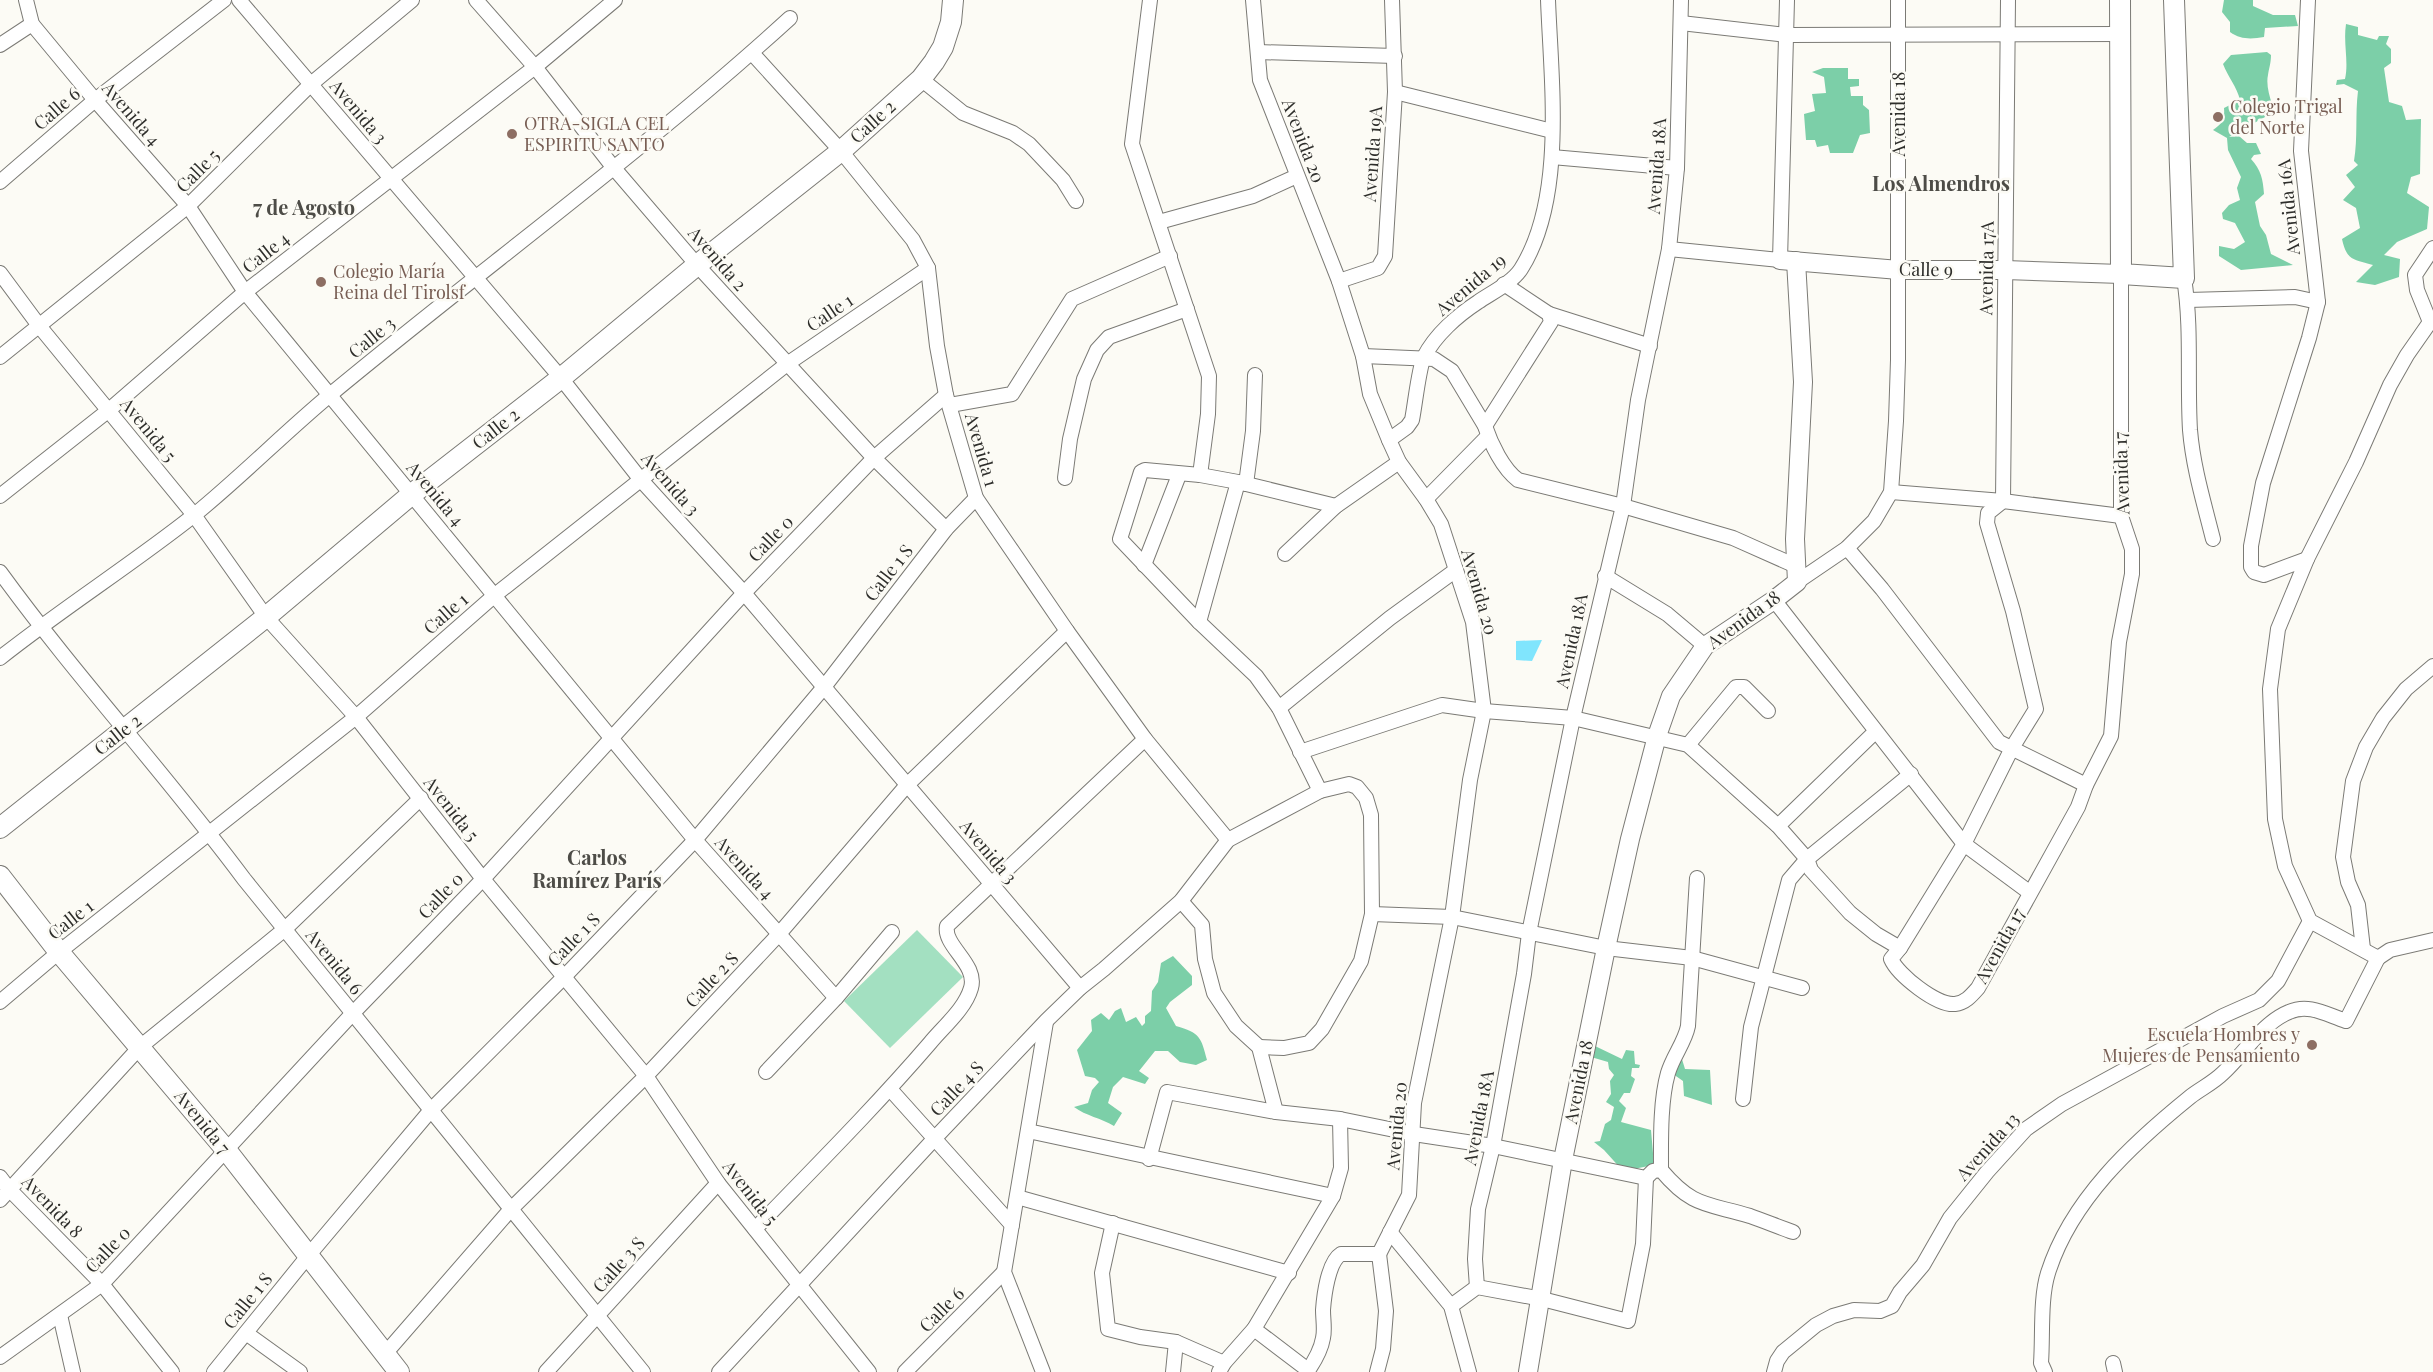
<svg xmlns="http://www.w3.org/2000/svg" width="2433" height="1372" font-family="'Playfair Display',serif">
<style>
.green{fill:#a3e0c1}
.forest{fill:#7ccfa8}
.water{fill:#80e5fd}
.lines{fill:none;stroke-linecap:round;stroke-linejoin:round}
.minor-casing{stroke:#7b7a75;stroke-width:16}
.tertiary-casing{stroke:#7b7a75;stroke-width:20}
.secondary-casing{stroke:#7b7a75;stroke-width:22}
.minor{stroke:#fff;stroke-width:14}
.tertiary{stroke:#fff;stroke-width:18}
.secondary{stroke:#fff;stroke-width:20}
.education-dot{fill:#8d6e63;stroke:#fcfbf5;stroke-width:2}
.labels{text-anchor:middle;stroke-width:5;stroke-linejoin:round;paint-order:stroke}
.education-label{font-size:18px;fill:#785e54;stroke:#fcfbf5;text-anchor:start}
.street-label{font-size:18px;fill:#2e2e2b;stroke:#fcfbf5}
.neighbourhood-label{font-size:20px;font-weight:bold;fill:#4d4c47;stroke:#fcfbf5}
</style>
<rect width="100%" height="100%" fill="#fcfbf5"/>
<path class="green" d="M917 930 963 977 890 1048 844 1001Z"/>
<g class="forest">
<path d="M2224 0H2253V6L2273 15H2295L2298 26 2265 28 2264 37C2252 39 2241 40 2230 32V22L2222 12Z"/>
<path d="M2346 24 2358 27V35L2377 40 2379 36H2389L2386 44 2391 49V63L2384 68 2389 102 2402 106 2406 120 2421 119 2420 174 2411 177 2407 193 2429 207 2427 229 2397 242 2384 255 2400 259 2399 277 2375 285 2356 282 2373 265C2353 259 2347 261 2342 239L2360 228 2356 208 2343 200 2355 187 2346 175 2358 165 2354 161C2358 138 2355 114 2358 91L2344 84 2336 85 2337 80 2345 79C2349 61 2343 44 2346 24Z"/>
<path d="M2267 52 2271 55C2271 63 2269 68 2268 75 2266 84 2269 95 2272 104L2283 107 2229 137 2239 136 2247 143H2256L2261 154 2254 155 2251 159C2261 170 2263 179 2264 194L2255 202 2260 226 2266 235 2271 254 2293 265 2241 270 2219 256V246L2234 249 2245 242 2235 223 2223 219 2222 213 2229 205 2240 200 2237 188 2241 177 2228 150 2227 138 2213 130C2222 124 2225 119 2224 108L2240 100C2237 87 2228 77 2223 64L2231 55Z"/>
<path d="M1823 68H1848V79H1859V86L1850 87 1851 96H1863V105L1869 110 1870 133 1860 135 1853 153H1830L1828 145 1817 147 1815 140H1806L1804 114 1815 111 1812 94 1826 93 1824 77 1812 72Z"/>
<path d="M1173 956 1192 976V985L1170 1002 1166 1008 1176 1026C1200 1033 1201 1037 1207 1060L1196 1065 1180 1062 1168 1051H1155L1139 1071 1149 1078 1145 1084 1123 1077 1113 1087 1108 1103 1122 1113 1114 1126C1101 1118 1086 1116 1074 1107L1088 1103 1092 1090 1099 1082 1095 1078 1085 1076 1077 1050 1092 1031 1091 1020 1101 1013 1109 1020 1115 1011 1121 1008 1126 1022 1136 1017 1142 1026 1145 1023V1016L1151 1011 1152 991 1158 982 1161 963Z"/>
<path d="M1595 1046 1622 1059 1626 1050 1634 1051 1635 1064 1640 1065 1639 1068H1632L1631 1076 1635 1079 1630 1093H1624L1619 1101 1626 1108 1621 1122 1651 1130 1654 1165 1623 1171 1604 1150 1594 1142 1600 1141 1605 1124 1611 1120 1614 1107 1606 1102 1611 1094 1610 1081 1614 1075 1609 1069 1608 1062 1591 1057Z"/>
<path d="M1681 1056 1685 1069 1710 1070 1712 1105 1684 1096 1683 1081 1673 1074Z"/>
</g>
<path class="water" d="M1542 640 1532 661 1516 660V641Z"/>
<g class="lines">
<g class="minor-casing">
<g id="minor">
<path d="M26 0 32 24 95 100 188 206 245 292 695 840 836 998"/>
<path d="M239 0 561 378 641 480 744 593 1080 988"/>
<path d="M476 0 535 67 613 167 697 265 874 458 946 529"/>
<path d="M1150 0 1132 144 1209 376 1208 414 1200 475"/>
<path d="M1253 0 1260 80 1339 281 1363 356 1370 394 1389 440 1399 462 1426 499 1441 524 1473 622 1484 711 1470 780 1452 917 1414 1103 1409 1195 1379 1254"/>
<path d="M1681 23 1787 35 2120 34"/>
<path d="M0 45 32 24"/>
<path d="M1258 52 1395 56"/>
<path d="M752 53 841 151 913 240 928 268 937 346 946 395 976 498 1067 631 1145 739 1228 840"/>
<path d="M921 79 963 113 1013 133 1029 144 1063 180 1076 201"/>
<path d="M1395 92 1552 131"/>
<path d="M1552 157 1677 168"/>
<path d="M0 182 95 100 224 0"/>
<path d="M1159 222 1253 196 1297 176"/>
<path d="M1669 249 1780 260 1787 0"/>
<path d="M0 273 40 327 194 515 266 617 356 717 483 879 646 1076 718 1183 869 1372"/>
<path d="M2184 278C2192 328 2187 379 2190 430 2193 467 2204 503 2213 539"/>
<path d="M1339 281 1378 268 1385 256 1395 92 1392 0"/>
<path d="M2188 300 2295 297 2318 302"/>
<path d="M1549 314 1650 346"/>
<path d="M2430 322 2407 355 2390 385 2356 462 2307 559 2278 629 2270 689 2275 819 2285 866 2310 921 2378 958 2390 950 2433 940"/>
<path d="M2430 322 2417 290 2415 275 2433 248"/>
<path d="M1363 356 1434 359 1452 371 1485 426C1491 444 1503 469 1518 480L1623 506 1733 538 1796 566"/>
<path d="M0 357 188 206 311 84 412 0"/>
<path d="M950 405 1012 394 1072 299 1170 256"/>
<path d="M1485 426 1551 322 1549 314 1504 284"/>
<path d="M1389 440 1407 427 1412 420C1415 405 1419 367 1424 357 1435 335 1458 315 1478 302 1491 293 1512 283 1521 269 1566 198 1551 81 1548 0"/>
<path d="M1065 478 1070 439 1084 379 1097 350 1109 337 1187 309"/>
<path d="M1246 484 1253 431 1255 375"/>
<path d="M1891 492 2003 501 2121 516"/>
<path d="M0 496 109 410 245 292 535 67 615 0"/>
<path d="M1426 499 1488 436"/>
<path d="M2003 501 2008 0"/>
<path d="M1847 548 1882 589 1999 742 2086 785"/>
<path d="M1285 554 1336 506 1399 462"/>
<path d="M2307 559 2264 575 2254 572 2251 567V546L2263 483 2309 338 2318 302 2301 151 2308 0"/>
<path d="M1144 565 1179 475"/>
<path d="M0 572C77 678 166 774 244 879L643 1372"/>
<path d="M1605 576 1667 614 1705 646"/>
<path d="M1797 582 1847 548 1874 521 1891 492 1896 421 1898 360V0"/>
<path d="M1774 600 1964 844 2029 892"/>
<path d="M1199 622 1238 482"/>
<path d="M0 658C63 608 131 565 193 516 241 477 284 433 331 394 483 268 644 151 790 18"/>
<path d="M1279 708 1390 618 1456 570"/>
<path d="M1688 745 1736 687H1744L1768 711"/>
<path d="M1300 752 1442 705 1484 711 1573 718 1688 745 1778 826 1807 859 1811 870 1850 913 1876 934 1900 948 1891 959C1898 975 1937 1006 1955 1004 1965 1003 1971 996 1978 988L2078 807 2086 785 2111 736 2119 642 2132 574V549L2121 516V274"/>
<path d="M1320 791 1279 708 1256 676 1199 622 1120 539 1141 472 1145 470 1200 475 1238 482 1336 506"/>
<path d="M1778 826 1875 732"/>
<path d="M1181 901 1202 925 1205 959 1214 993 1236 1026 1259 1047 1276 1112"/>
<path d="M1372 914 1452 917 1606 948 1692 958 1802 988"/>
<path d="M1900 948 1964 844 2012 748 2036 709 2013 611 1987 523 1988 513 2003 501"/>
<path d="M2363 949 2358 905 2348 882 2343 857 2353 781 2366 747 2383 718 2406 689 2433 666"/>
<path d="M0 1002 59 952 356 717 495 595 787 364 928 268"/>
<path d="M766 1072 836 998 892 932"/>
<path d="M890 1089 1012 1225"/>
<path d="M1743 1099 1751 1027 1789 880 1807 859 1911 774"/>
<path d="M1028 1131 1333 1196"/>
<path d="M1149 1159 1167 1092 1276 1112 1340 1119 1414 1134 1493 1146 1646 1178 1653 1171 1661 1170C1693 1208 1707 1203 1750 1216 1764 1221 1779 1227 1793 1232"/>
<path d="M1661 1170C1661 1141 1660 1101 1668 1073 1673 1056 1685 1042 1688 1026L1697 878"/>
<path d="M0 1177 9 1189 102 1284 172 1372"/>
<path d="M1017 1197 1289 1273"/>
<path d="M0 1200 140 1047 285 929 421 798"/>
<path d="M1113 1223 1102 1273 1108 1329 1140 1337 1176 1342 1224 1363"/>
<path d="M755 1229C814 1168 875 1107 930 1043 944 1026 965 1009 971 988 978 964 943 946 947 926L1145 739"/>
<path d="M1390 1232 1451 1306 1469 1372"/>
<path d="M1477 1287 1475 1259 1478 1209 1493 1146 1524 974 1529 933 1573 718 1623 506 1638 400 1669 249 1677 168 1681 0"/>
<path d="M1451 1306 1477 1287 1542 1299 1628 1321 1643 1244 1646 1178"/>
<path d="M60 1315 73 1372"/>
<path d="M1254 1329 1308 1370"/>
<path d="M246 1333 300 1372"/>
<path d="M384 1355 511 1209 646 1076 779 934 907 785 1067 631"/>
<path d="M0 1357 102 1284 353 1013 483 879 744 593 874 458 946 395"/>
<path d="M2113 1363 2115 1372"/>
<path d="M214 1372 308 1256 431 1110 564 977 695 840 824 687 946 529 976 498"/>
<path d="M546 1372 718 1183"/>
<path d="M719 1372 935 1138 1046 1021 1080 988 1104 969 1181 901 1228 840 1320 791 1349 784 1357 787 1366 798 1371 815 1372 914 1361 961 1322 1029 1309 1043 1284 1048 1259 1047"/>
<path d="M905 1372 1004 1272"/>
<path d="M1043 1372 1004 1272 1046 1022"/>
<path d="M1173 1372 1176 1342"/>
<path d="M1219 1372 1224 1363 1254 1329 1333 1196 1341 1168 1340 1119"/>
<path d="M1307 1372C1314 1362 1321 1350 1323 1338 1325 1330 1323 1319 1323 1310 1324 1296 1328 1262 1341 1254H1379"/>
<path d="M1377 1372 1383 1349 1386 1311 1379 1254"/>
<path d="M1774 1372 1777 1361 1783 1352 1816 1325 1833 1316 1854 1310 1880 1311 1892 1306 1900 1292 1923 1265 1950 1218 1987 1172 2026 1129 2062 1104 2223 1016 2259 1000 2278 981 2310 921"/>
<path d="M2045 1372 2041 1363C2043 1336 2040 1298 2048 1273 2071 1200 2132 1144 2190 1097 2200 1089 2213 1083 2223 1073 2244 1054 2262 1023 2289 1012 2309 1003 2327 1015 2346 1021L2378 958"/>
</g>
</g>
<g class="tertiary-casing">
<g id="tertiary">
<path d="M1780 260 1899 270H2005L2121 274"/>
<path d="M1528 1372 1563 1160 1606 948 1630 839 1657 736 1671 696 1705 646 1774 600 1797 582 1795 539 1803 382 1796 261"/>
</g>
</g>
<g class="secondary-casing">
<g id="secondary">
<path d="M2120 0 2121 274 2184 278 2174 0"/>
<path d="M0 828 266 617 412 494 561 378 697 265 841 151 921 79 934 62 943 47 951 22 953 0"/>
<path d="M0 876 59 952 227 1151 399 1372"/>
</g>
</g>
<use href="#minor" class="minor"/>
<use href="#tertiary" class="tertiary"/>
<use href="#secondary" class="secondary"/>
</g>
<g class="education-dot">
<circle cx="2218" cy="117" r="6"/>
<circle cx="512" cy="134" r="6"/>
<circle cx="321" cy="282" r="6"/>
<circle cx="2312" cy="1045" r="6"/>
</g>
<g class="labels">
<g class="education-label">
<text x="2230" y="113">Colegio Trigal<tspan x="2230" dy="21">del Norte</tspan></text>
<text x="524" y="130">OTRA-SIGLA CEL<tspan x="524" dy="21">ESPIRITU SANTO</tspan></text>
<text x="333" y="278">Colegio María<tspan x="333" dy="21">Reina del Tirolsf</tspan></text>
<text x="2300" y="1041" text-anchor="end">Escuela Hombres y<tspan x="2300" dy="21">Mujeres de Pensamiento</tspan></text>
</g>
<g class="street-label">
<text transform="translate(57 109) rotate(-41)" y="6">Calle 6</text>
<text transform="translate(358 112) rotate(50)" y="6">Avenida 3</text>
<text transform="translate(131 114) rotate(49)" y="6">Avenida 4</text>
<text transform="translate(1899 114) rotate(-90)" y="6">Avenida 18</text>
<text transform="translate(873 122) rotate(-42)" y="6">Calle 2</text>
<text transform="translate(1303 141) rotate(69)" y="6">Avenida 20</text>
<text transform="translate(1373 154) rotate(-86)" y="6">Avenida 19A</text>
<text transform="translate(1657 166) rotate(-86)" y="6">Avenida 18A</text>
<text transform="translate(198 171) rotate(-45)" y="6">Calle 5</text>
<text transform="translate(2289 207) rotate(-96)" y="6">Avenida 16A</text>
<text transform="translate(266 253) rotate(-38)" y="6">Calle 4</text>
<text transform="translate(717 259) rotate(49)" y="6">Avenida 2</text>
<text transform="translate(1987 268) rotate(-89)" y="6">Avenida 17A</text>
<text transform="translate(1926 270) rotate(1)" y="6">Calle 9</text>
<text transform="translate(1471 285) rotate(-40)" y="6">Avenida 19</text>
<text transform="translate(830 313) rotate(-34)" y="6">Calle 1</text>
<text transform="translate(372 338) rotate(-39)" y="6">Calle 3</text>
<text transform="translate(496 429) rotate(-38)" y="6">Calle 2</text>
<text transform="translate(148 430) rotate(51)" y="6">Avenida 5</text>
<text transform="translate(981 450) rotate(74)" y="6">Avenida 1</text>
<text transform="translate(2122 473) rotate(-92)" y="6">Avenida 17</text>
<text transform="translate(670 484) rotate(49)" y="6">Avenida 3</text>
<text transform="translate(435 494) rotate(50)" y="6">Avenida 4</text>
<text transform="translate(771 539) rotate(-46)" y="6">Calle 0</text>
<text transform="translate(889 573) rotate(-52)" y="6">Calle 1 S</text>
<text transform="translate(1479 592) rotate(74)" y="6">Avenida 20</text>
<text transform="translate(446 614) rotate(-41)" y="6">Calle 1</text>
<text transform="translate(1744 620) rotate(-36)" y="6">Avenida 18</text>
<text transform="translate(1572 641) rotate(-78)" y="6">Avenida 18A</text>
<text transform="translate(118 735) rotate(-38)" y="6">Calle 2</text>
<text transform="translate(451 809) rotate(52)" y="6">Avenida 5</text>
<text transform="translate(988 852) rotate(50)" y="6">Avenida 3</text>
<text transform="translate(744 868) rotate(48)" y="6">Avenida 4</text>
<text transform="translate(441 896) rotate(-46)" y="6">Calle 0</text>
<text transform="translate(71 920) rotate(-38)" y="6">Calle 1</text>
<text transform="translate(574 940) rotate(-46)" y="6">Calle 1 S</text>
<text transform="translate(2000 946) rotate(-61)" y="6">Avenida 17</text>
<text transform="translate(334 962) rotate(51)" y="6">Avenida 6</text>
<text transform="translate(712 980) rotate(-47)" y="6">Calle 2 S</text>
<text transform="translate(1579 1082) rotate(-79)" y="6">Avenida 18</text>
<text transform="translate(957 1089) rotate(-46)" y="6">Calle 4 S</text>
<text transform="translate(1479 1118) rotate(-79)" y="6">Avenida 18A</text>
<text transform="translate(202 1122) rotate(51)" y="6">Avenida 7</text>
<text transform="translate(1397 1126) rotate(-85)" y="6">Avenida 20</text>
<text transform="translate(1988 1147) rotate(-48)" y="6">Avenida 13</text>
<text transform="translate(750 1193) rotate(52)" y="6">Avenida 5</text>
<text transform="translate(52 1207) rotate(46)" y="6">Avenida 8</text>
<text transform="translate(108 1250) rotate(-46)" y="6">Calle 0</text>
<text transform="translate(619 1265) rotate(-48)" y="6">Calle 3 S</text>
<text transform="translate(248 1301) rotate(-51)" y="6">Calle 1 S</text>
<text transform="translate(942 1310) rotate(-45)" y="6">Calle 6</text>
</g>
<g class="neighbourhood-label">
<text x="1941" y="191">Los Almendros</text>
<text x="304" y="215">7 de Agosto</text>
<text x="597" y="865">Carlos<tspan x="597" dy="23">Ramírez París</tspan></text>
</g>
</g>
</svg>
